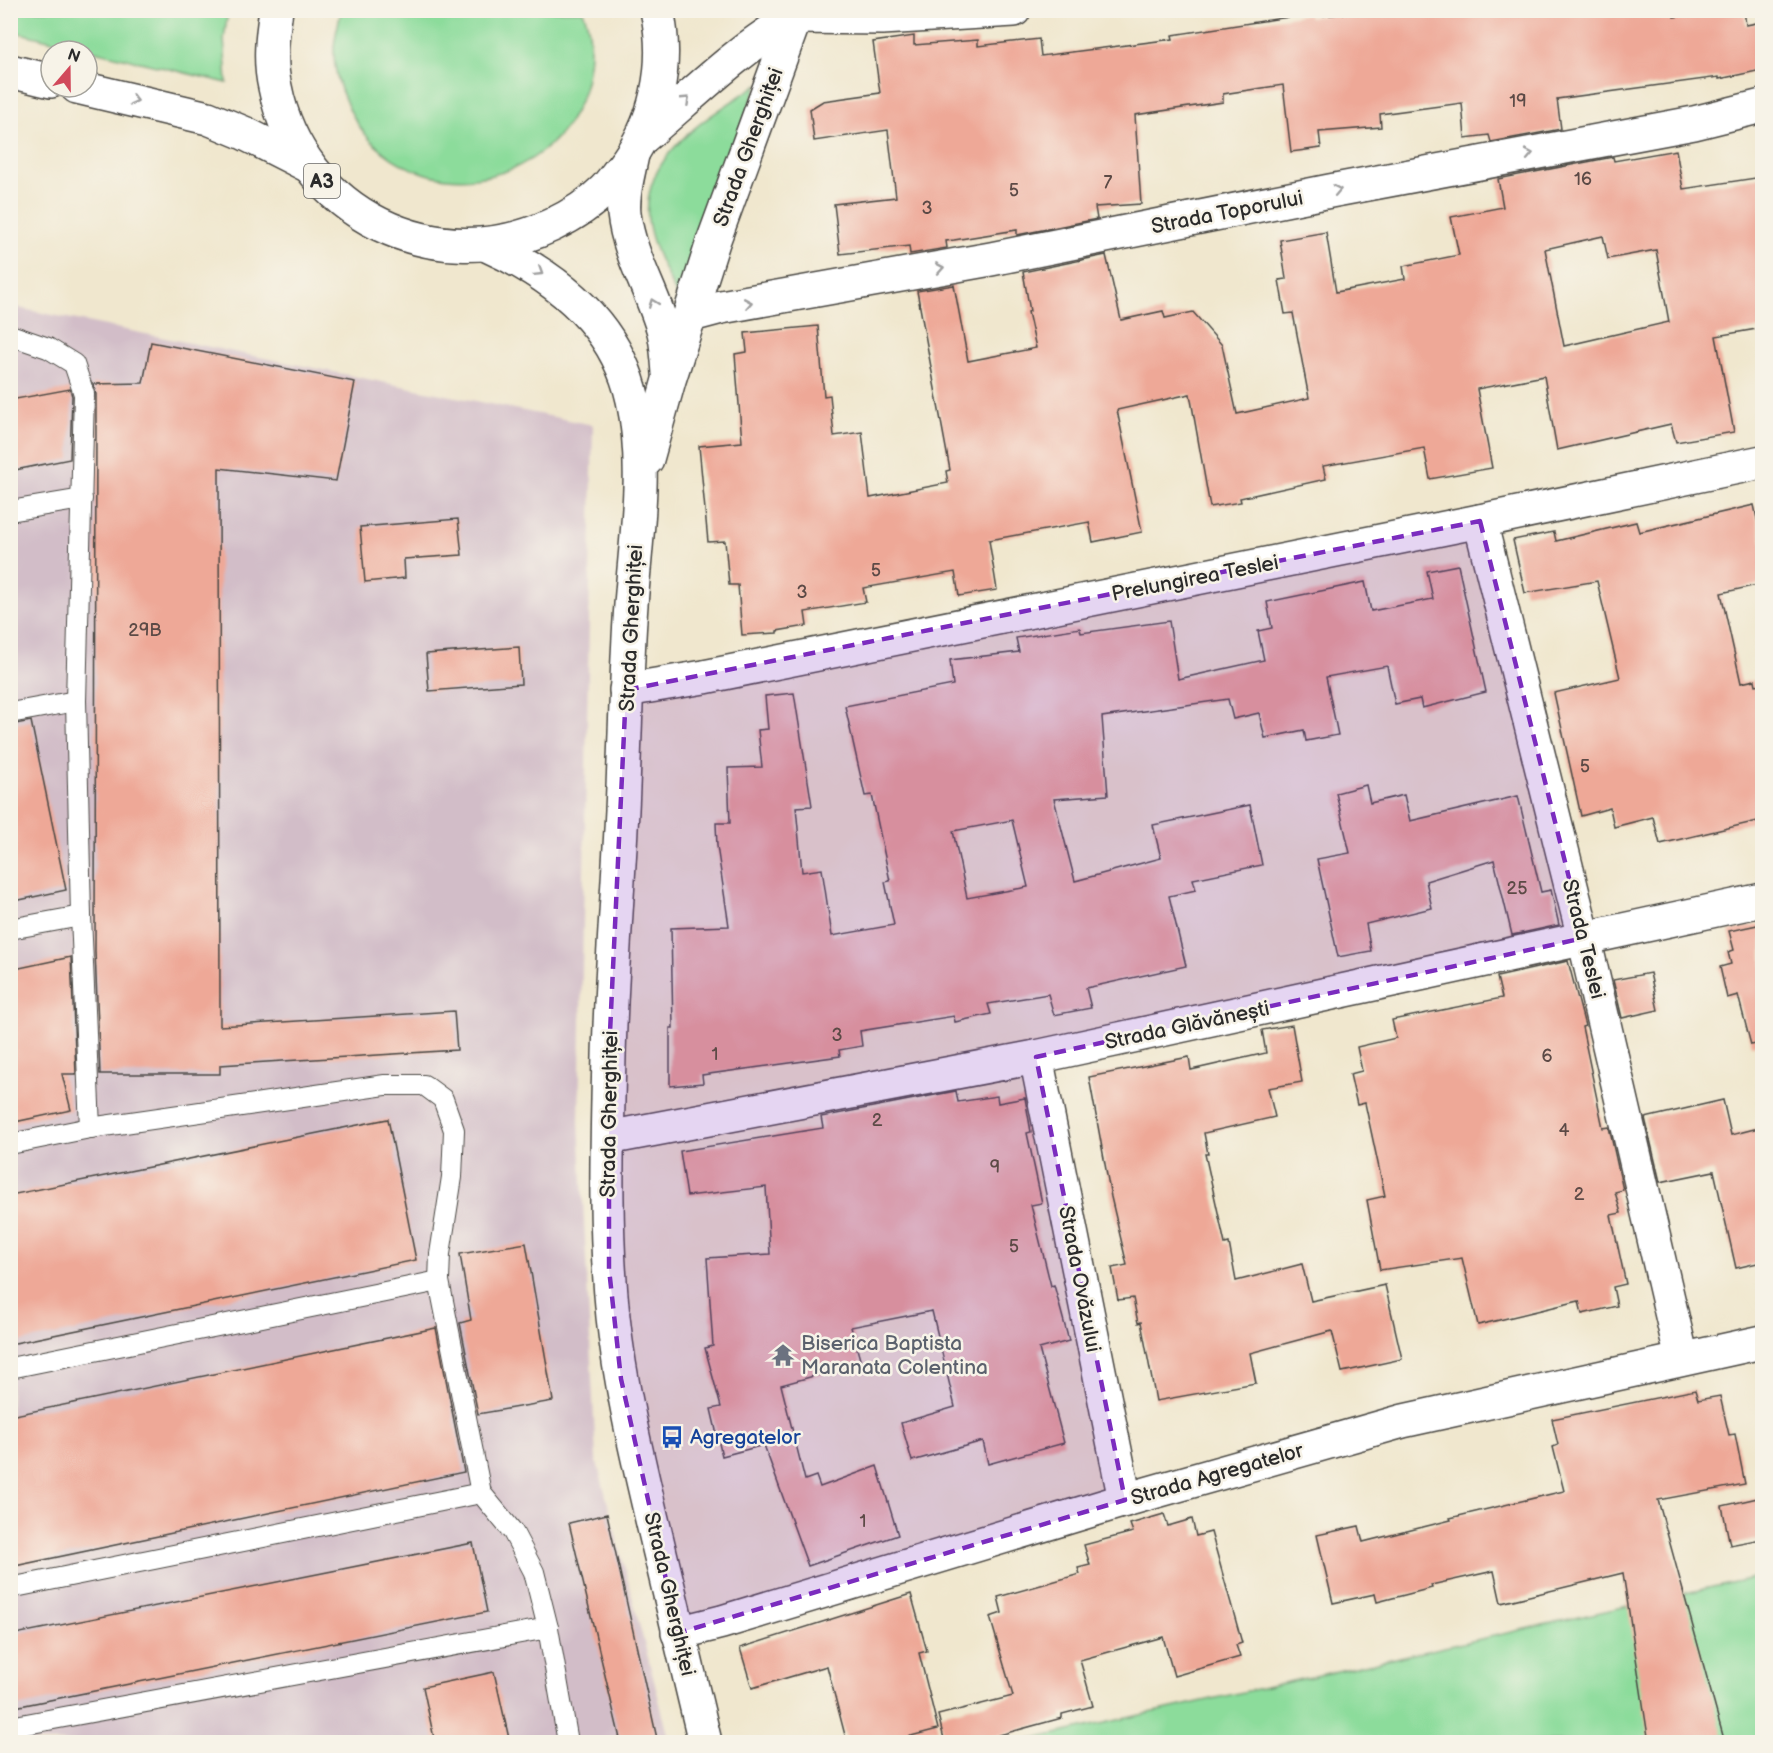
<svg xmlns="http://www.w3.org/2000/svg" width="1773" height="1753" font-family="'Balsamiq Sans',sans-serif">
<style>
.industrial{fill:#d2bdc8}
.green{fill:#8cdc9b;stroke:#5c8463;stroke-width:1.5}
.building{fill:#eea897;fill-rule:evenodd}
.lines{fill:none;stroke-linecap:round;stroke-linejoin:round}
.lane-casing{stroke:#494743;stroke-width:22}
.street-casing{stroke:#494743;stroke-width:36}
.secondary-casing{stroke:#494743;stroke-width:36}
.highway-casing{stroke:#494743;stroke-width:36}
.lane{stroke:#fff;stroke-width:20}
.street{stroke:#fff;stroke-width:33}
.secondary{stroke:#fff;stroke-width:33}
.highway{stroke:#fff;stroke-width:33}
.oneway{stroke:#a0a0a0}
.marked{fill:#7b2cbf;fill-opacity:0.2;stroke:#7b2cbf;stroke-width:4.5;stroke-dasharray:12 8;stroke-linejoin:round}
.labels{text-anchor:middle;stroke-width:5;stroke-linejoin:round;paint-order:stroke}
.number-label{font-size:18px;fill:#5c4a46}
.shield{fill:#f7f3e8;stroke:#686764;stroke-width:1.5}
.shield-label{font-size:20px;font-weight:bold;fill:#2b2b2b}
.street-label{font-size:21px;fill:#2b2b2b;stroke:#f7f3e8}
.worship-label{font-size:21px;fill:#5b616d;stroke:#f7f3e8;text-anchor:start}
.transit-label{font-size:21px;fill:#164399;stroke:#f7f3e8;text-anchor:start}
</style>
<rect width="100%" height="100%" fill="#f7f3e8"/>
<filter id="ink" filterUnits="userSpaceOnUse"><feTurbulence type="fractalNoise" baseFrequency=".0167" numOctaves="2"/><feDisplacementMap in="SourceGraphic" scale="12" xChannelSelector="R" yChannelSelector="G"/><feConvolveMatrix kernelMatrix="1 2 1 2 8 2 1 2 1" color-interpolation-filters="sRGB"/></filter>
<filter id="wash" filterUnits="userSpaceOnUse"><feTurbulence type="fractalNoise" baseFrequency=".008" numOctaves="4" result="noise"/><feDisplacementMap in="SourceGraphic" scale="24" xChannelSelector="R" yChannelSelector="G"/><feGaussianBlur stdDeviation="1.35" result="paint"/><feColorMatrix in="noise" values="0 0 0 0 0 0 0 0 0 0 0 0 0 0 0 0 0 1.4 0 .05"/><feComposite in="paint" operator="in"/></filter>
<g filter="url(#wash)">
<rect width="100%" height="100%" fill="#f0e7ce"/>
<path class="industrial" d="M10 304 23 309 593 425 579 1121 596 1458 670 1742H11Z"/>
<g class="green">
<path d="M11 10 228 11 224 39 227 83 11 31Z"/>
<path d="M341 11H583C593 33 591 59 586 82 558 199 395 214 347 104 339 87 333 66 334 47 335 35 339 22 341 11Z"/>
<path d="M758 84 677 296C666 272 651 246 648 219 641 153 711 116 758 84Z"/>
<path d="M1762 1576V1742H1020Z"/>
</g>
<g id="blocks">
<g class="building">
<path d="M1382 10H1674V17L1744 10 1746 25 1762 22V70L1719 79V77L1557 99 1561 129 1491 142 1489 135 1465 138 1462 103 1380 114 1381 127 1319 132 1321 148 1291 152 1283 85 1223 94V102L1135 115 1141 204 1095 207 1097 219 1017 235V230L954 240 946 241 947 248 910 254 909 246 840 254 834 204 896 197 888 130 814 141 810 109 823 101 880 93 873 42 914 36V45L978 40V46L1039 39 1041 56 1173 39 1172 35 1308 14 1309 17Z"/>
<path d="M1676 150 1683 189 1762 177V328L1716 336 1734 432 1676 442 1671 424 1557 450 1544 376 1477 389 1492 468 1430 479 1424 448 1323 466 1326 479 1240 498 1241 502 1210 507 1190 394 1117 410 1142 532 1093 542 1089 522 989 540 997 590 959 596 955 572 863 588 866 602 805 612 807 626 777 631V633L742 635 738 585H729L725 541 708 542 699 446 742 442 735 354 747 352 745 333 818 326 824 396 830 395 834 436 862 432 870 498 948 483 946 471 950 470 917 291 954 285 968 361 1036 348 1028 312 1030 311 1023 272 1106 255 1121 320 1163 311 1165 318 1193 312 1222 345 1237 414 1309 398 1293 313 1285 314 1279 280 1286 279 1280 240 1326 232 1336 292 1405 279 1403 266 1459 255 1451 217 1503 207 1498 179 1613 157 1614 161ZM1603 236 1608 259 1656 250 1669 322 1564 346 1545 249Z"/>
<path d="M151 342 355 382 336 481 219 468 220 1026 454 1011 457 1050 220 1065V1074H100L95 951 96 394 93 384 143 383Z"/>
<path d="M70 389 72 396 70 459 10 471V400Z"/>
<path d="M1754 505 1762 541V584L1721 593 1741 683 1755 680 1756 685 1762 684V820L1660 844 1653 817 1614 827 1610 808 1581 816 1554 693 1620 678 1597 581 1525 593 1513 540 1554 532 1556 541 1636 522 1639 532Z"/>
<path d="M458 519 462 555 404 559 405 578 365 582 360 527Z"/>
<path d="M1458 565 1486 692 1422 708 1420 699 1395 704 1387 666 1326 677 1338 735 1306 741 1304 730 1265 738 1259 713 1233 719 1228 699 1102 717 1108 795 1054 799 1075 881 1161 858 1153 825 1250 805 1262 865 1193 879 1196 890 1169 896 1186 966 1086 988 1091 1008 1054 1015 1048 994 988 1004 991 1014 955 1022 954 1016 860 1031 862 1046 839 1050 840 1056 702 1075 703 1083 670 1086V1028H673L671 928 729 926 717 846 716 823H730L728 768 762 767 758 730 768 729 765 696 794 693 812 806 796 807 802 872 822 869 832 936 894 925 885 882 890 881 872 795 865 796 845 706 953 685 950 660 1019 652 1016 638 1080 628 1081 633 1169 621 1178 679 1264 660 1258 631 1272 628 1267 602 1365 582 1371 611 1433 599 1427 571ZM1012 820 1028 887 967 898 953 831Z"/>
<path d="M519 647 521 684 429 691 426 654Z"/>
<path d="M31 721 66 890 10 902V725Z"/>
<path d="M1366 785 1370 803 1404 795 1410 821 1518 796 1541 892 1551 890 1559 925 1512 935 1494 860 1426 881 1432 908 1366 924 1371 951 1338 957 1317 859 1350 853 1336 793Z"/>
<path d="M1762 924V1043L1751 1045 1738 995 1727 998 1720 967 1731 964 1728 952 1734 950 1729 931Z"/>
<path d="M71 957 76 1074H62L71 1110 10 1123V970Z"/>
<path d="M1568 961 1585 1026 1582 1027 1603 1128 1609 1127 1623 1190 1615 1192 1621 1213 1611 1215 1626 1284 1613 1287 1617 1306 1582 1314 1579 1301 1478 1325 1462 1258 1380 1270 1367 1200 1385 1196 1365 1103 1357 1105 1350 1074 1362 1071 1357 1047 1396 1038 1392 1020 1502 998 1497 977Z"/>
<path d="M1650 973 1658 1010 1622 1018 1613 980Z"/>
<path d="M1292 1025 1302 1082 1268 1088 1275 1117 1204 1133 1208 1154H1205L1225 1244 1229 1243 1236 1281 1302 1264 1311 1301 1385 1285 1402 1359 1342 1372 1332 1331 1250 1353 1256 1383 1156 1401 1141 1322 1138 1323 1133 1298 1118 1300 1112 1268 1127 1265 1111 1197 1089 1077 1189 1057 1191 1070 1266 1053 1262 1030Z"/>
<path d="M956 1091 958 1102 997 1096 998 1103 1025 1098 1031 1132 1027 1133 1042 1203 1031 1205 1051 1286 1054 1285 1069 1341 1039 1349 1064 1443 988 1464 983 1441 912 1461 901 1423 955 1407 932 1311 851 1327 861 1363 781 1385 805 1480 816 1476 820 1487 877 1466 898 1535 808 1566 764 1445 722 1456 711 1409 721 1407 705 1348 713 1346 707 1258 770 1254 766 1187 687 1196 680 1151 823 1128 821 1117Z"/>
<path d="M1723 1100 1731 1135 1762 1127V1262L1736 1268 1714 1171 1660 1182 1645 1118Z"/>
<path d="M388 1119 416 1260 10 1344V1195Z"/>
<path d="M526 1243 553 1401 478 1414 460 1323 471 1320 460 1254Z"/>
<path d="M436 1328 464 1472 10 1567V1416Z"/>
<path d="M1695 1390 1698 1400 1720 1396 1729 1435 1735 1434 1745 1484 1658 1500 1725 1743H1649L1623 1573 1501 1603 1494 1571 1431 1585 1432 1588 1377 1602 1375 1594 1333 1603 1317 1535 1359 1526 1363 1542 1451 1520 1450 1518 1564 1491 1553 1447 1558 1445 1552 1419Z"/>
<path d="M1762 1497V1539L1730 1545 1722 1506Z"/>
<path d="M607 1514 658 1743H621L569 1523Z"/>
<path d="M1164 1514 1168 1526 1192 1519 1196 1536 1211 1532 1242 1643 1236 1645 1240 1657 1174 1676 1163 1637 1080 1660 1093 1706 1062 1714V1718L970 1743H945L938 1715 1013 1696 990 1617 1002 1613 998 1597 1080 1574 1078 1568 1090 1565 1084 1545 1133 1532 1130 1524Z"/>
<path d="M473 1543 487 1612 10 1708V1635Z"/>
<path d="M911 1594 927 1651 919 1653 938 1729 884 1743H847L827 1666 752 1688 740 1648Z"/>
<path d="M494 1672 510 1743H435L423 1687Z"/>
</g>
</g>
</g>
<g filter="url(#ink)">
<use href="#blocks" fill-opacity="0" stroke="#494743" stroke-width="1.5"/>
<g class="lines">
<g class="lane-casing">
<g id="lane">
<path d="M10 335 48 348 74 364 84 394 76 701 81 916 90 1128"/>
<path d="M10 511 82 499"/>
<path d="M10 713 76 701"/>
<path d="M10 929 81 916"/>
<path d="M10 1144 90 1128 385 1085H424L443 1099 454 1130 452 1177 440 1254 439 1281 481 1493 513 1532 534 1572 548 1628 568 1742"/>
<path d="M10 1368 439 1281"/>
<path d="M10 1588 481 1493"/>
<path d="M10 1727 548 1628"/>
</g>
</g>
<g class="street-casing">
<g id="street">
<path d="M795 17 882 18 1014 10"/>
<path d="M691 315 721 307 991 259 1330 191 1694 123 1762 106"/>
<path d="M1480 521 1584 938 1682 1359"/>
<path d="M626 690 704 677 1480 521 1762 462"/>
<path d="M1036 1057 1125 1500"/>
<path d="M608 1138 1036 1057 1762 900"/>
<path d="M678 1633 722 1622 1125 1500 1403 1421 1762 1342"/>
</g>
</g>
<g class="secondary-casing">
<g id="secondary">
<path d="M642 138C692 96 738 49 795 17"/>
<path d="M632 155C628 175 622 195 624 214 629 256 653 292 664 332 667 345 668 359 669 373"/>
<path d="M487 245C556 276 616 323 633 400 649 473 634 547 630 620 626 684 625 747 622 810 618 892 611 974 609 1056 607 1143 604 1230 613 1317 620 1383 635 1447 650 1511 668 1589 687 1665 705 1742"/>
<path d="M647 459 669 380 713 242 798 10"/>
</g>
</g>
<g class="highway-casing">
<g id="highway">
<path d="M276 10C272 36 269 62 275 87 300 214 437 280 552 225 571 216 590 204 604 190 611 183 616 175 621 169 657 124 669 65 657 10"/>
<path d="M10 71 51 81"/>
<path d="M77 87 208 118 244 133 309 166"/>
</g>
</g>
<use href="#lane" class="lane"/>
<use href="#street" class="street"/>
<use href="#secondary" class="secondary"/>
<use href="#highway" class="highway"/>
</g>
<defs><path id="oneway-chevron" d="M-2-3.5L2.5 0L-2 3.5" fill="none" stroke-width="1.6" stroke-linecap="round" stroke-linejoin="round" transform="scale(1.5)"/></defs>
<g class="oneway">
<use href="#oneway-chevron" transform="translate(134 100) rotate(13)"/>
<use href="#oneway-chevron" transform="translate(686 100) rotate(-43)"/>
<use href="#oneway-chevron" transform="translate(1529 154) rotate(-11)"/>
<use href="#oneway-chevron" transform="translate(1337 190) rotate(-11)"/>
<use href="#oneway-chevron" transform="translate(940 268) rotate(-10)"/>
<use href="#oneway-chevron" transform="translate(539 272) rotate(32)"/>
<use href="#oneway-chevron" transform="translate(653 303) rotate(-111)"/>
<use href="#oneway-chevron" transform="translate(748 303) rotate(-10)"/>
</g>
</g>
<path class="marked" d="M1480 521 1584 938 1036 1057 1125 1500 678 1633 621 1379 609 1269V1054L626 690Z"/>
<defs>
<g id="temple-bare" transform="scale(1.8)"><path d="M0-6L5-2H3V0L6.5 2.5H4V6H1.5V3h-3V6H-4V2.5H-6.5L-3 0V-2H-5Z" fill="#6b7280" stroke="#f7f3e8" stroke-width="2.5" paint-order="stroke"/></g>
<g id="bus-bare" transform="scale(1.8)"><path d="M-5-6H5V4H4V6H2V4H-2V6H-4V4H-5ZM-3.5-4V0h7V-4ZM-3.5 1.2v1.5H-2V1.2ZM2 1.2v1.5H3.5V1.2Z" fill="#1a4fb4" stroke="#f7f3e8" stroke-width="2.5" paint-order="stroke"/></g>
</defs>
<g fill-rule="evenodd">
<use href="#temple-bare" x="783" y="1355"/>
<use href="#bus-bare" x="672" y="1437"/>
</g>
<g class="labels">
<g class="number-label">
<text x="1518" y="107">19</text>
<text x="1583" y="185">16</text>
<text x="1108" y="188">7</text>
<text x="1014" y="196">5</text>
<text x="927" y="214">3</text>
<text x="876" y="576">5</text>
<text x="802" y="598">3</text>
<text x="145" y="636">29B</text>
<text x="1585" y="772">5</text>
<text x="1517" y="894">25</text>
<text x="837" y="1041">3</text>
<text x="715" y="1060">1</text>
<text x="1547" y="1062">6</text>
<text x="877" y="1126">2</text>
<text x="1564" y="1136">4</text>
<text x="995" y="1173">9</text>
<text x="1579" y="1200">2</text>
<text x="1014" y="1252">5</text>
<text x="863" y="1527">1</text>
</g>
<rect class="shield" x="304" y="164" width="36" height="34" rx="4.5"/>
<g class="shield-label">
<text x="322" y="188">A3</text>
</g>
<g class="street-label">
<text transform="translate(748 147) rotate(-70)" y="7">Strada Gherghiței</text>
<text transform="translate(1227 212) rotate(-11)" y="7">Strada Toporului</text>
<text transform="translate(1195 578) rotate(-11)" y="7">Prelungirea Teslei</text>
<text transform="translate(631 628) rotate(-87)" y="7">Strada Gherghiței</text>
<text transform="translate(1584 939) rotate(76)" y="7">Strada Teslei</text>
<text transform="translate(1187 1025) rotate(-12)" y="7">Strada Glăvănești</text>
<text transform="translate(609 1114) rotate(-89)" y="7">Strada Gherghiței</text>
<text transform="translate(1080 1279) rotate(79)" y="7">Strada Ovăzului</text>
<text transform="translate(1217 1474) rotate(-16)" y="7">Strada Agregatelor</text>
<text transform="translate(670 1594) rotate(77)" y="7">Strada Gherghiței</text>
</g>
<g class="worship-label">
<text x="801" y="1350">Biserica Baptista<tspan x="801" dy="24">Maranata Colentina</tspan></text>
</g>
<g class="transit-label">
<text x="690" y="1444">Agregatelor</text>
</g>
</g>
<rect width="1773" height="1753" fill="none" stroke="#f7f3e8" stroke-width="36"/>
<g transform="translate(69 69) rotate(20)"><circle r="28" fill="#f7f3e8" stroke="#a5a39c" stroke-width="1.5"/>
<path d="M0-4.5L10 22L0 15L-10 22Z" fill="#d1495b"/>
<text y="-9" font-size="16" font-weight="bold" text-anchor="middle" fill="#2b2b2b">N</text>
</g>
</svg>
